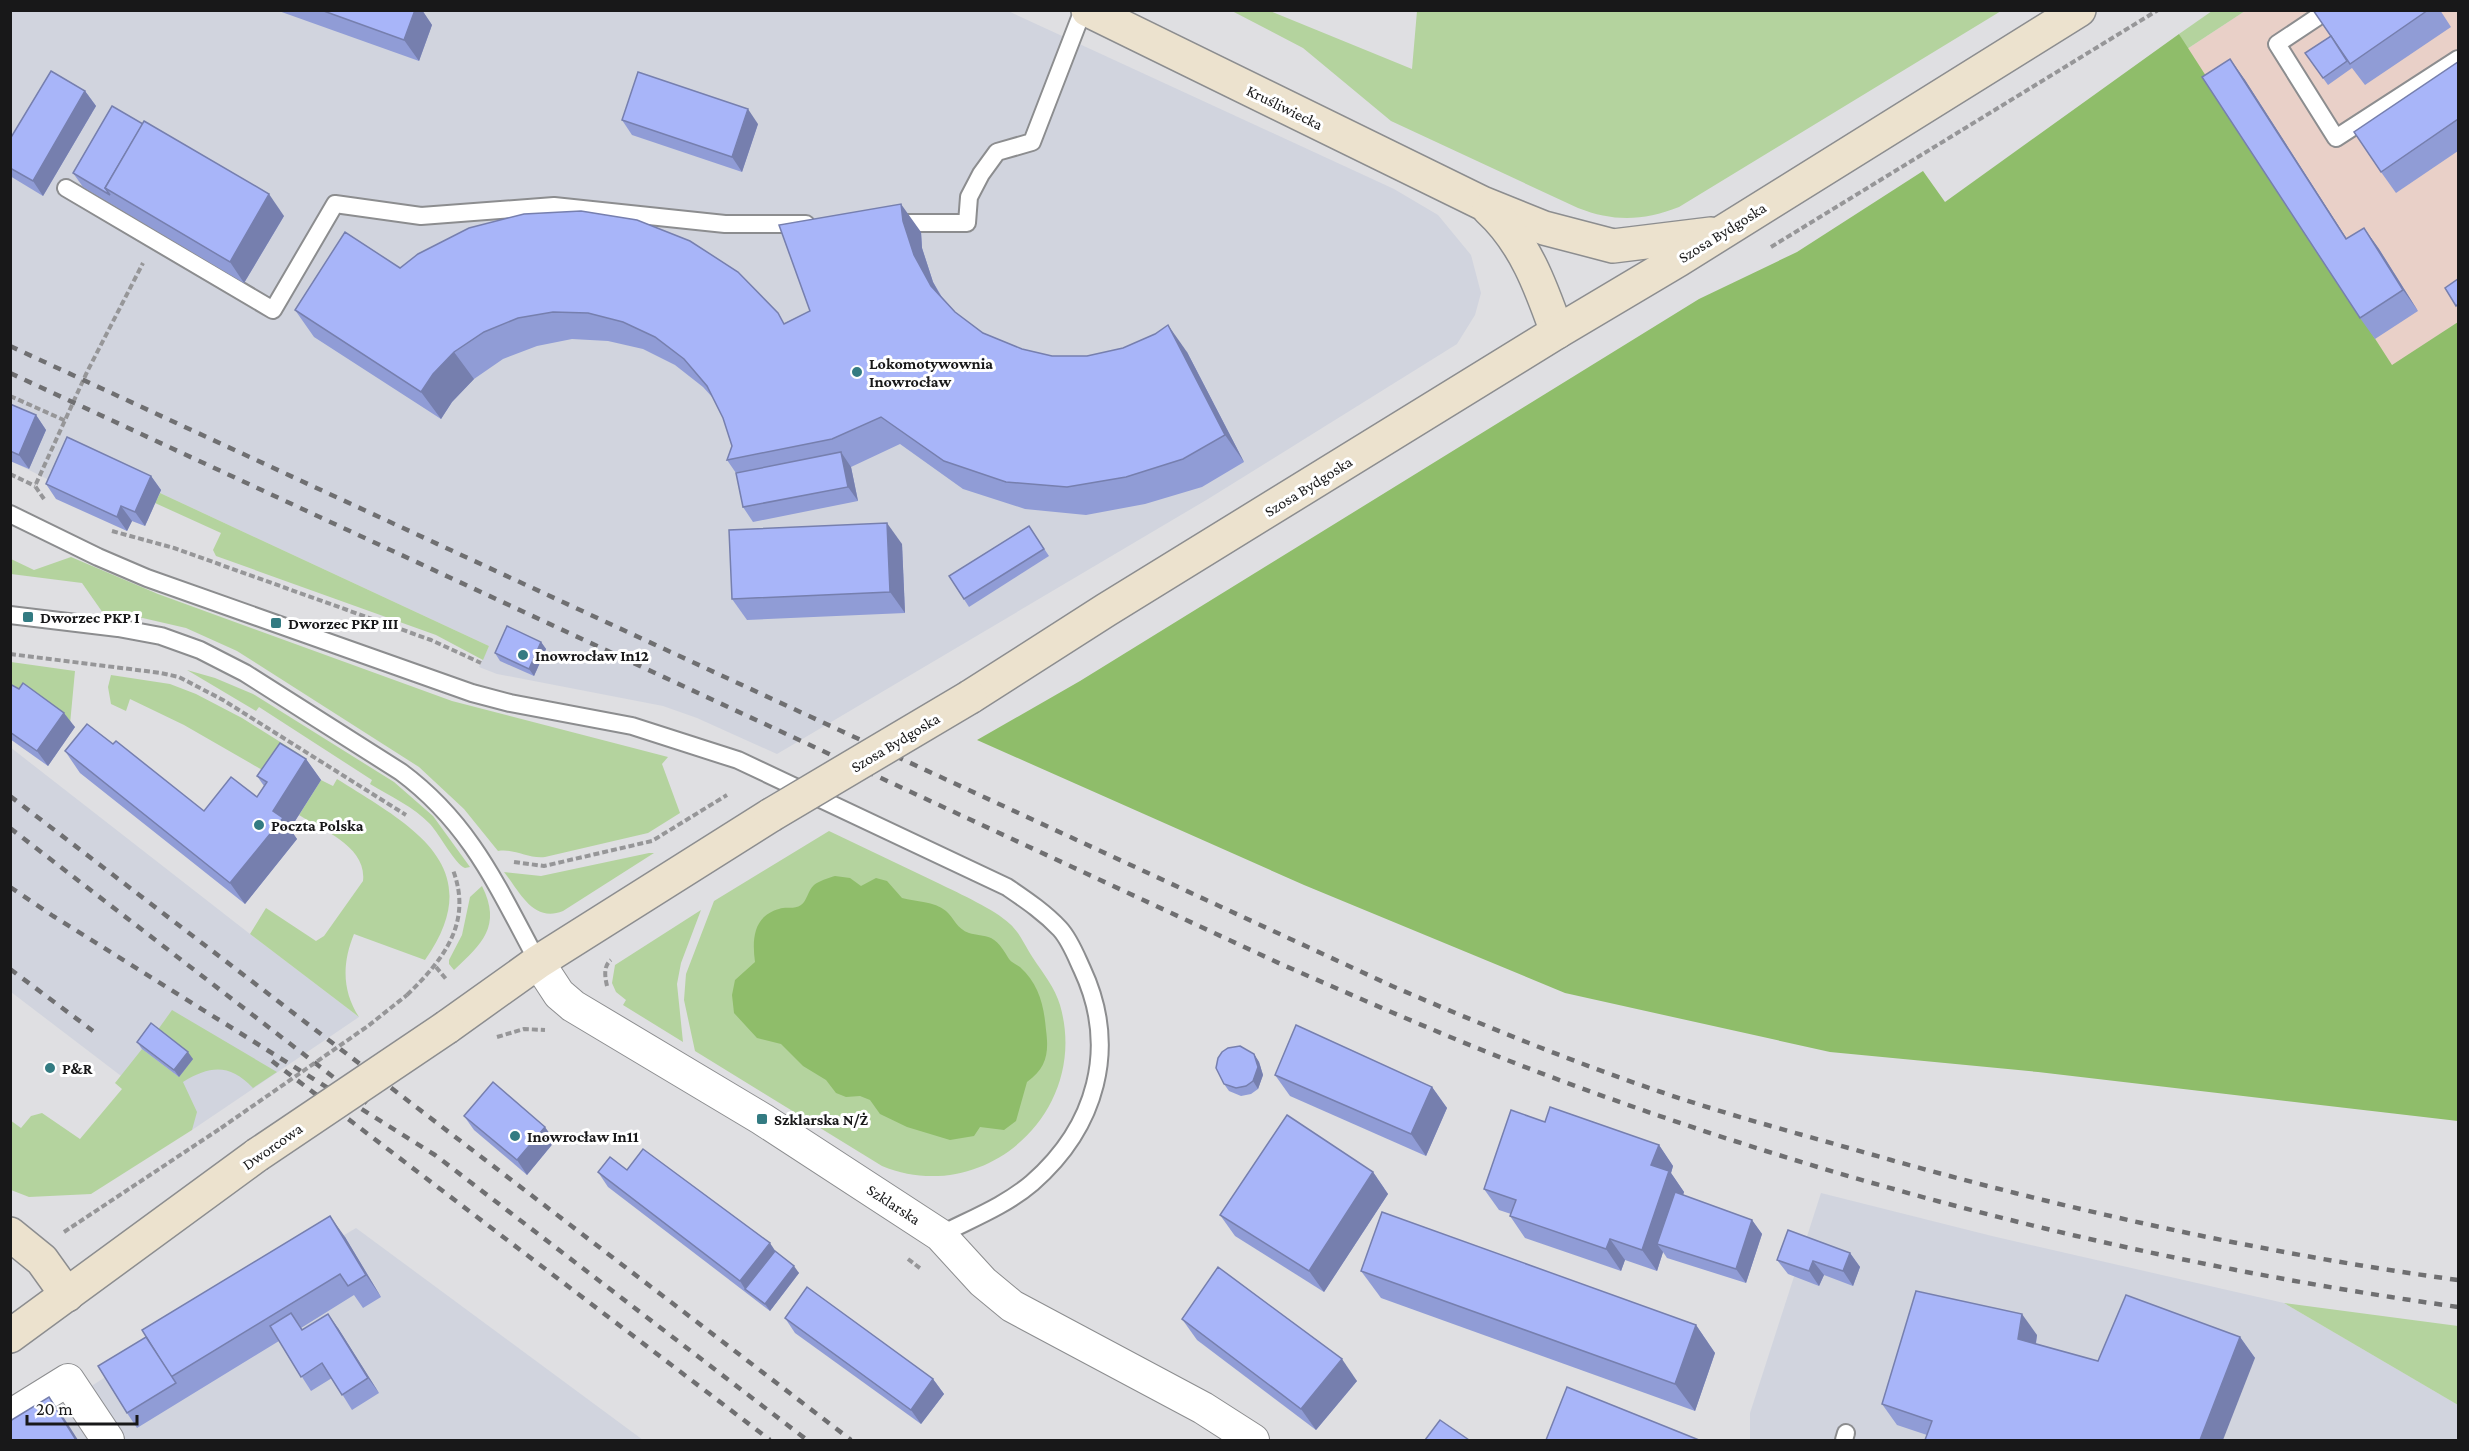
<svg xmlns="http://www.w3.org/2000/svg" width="2469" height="1451" font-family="'Crimson Pro',serif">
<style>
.commercial{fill:#e9d0c8}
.built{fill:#d1d4de}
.green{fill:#b4d39e}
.forest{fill:#8fbd6a}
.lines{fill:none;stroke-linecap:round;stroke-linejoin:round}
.lane-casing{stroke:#8c8d8f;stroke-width:20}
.street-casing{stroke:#8c8d8f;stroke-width:34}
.secondary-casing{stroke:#8c8d8f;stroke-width:36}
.path{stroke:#969698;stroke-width:4;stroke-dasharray:6 3;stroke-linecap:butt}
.lane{stroke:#fff;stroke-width:16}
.street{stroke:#fff;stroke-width:32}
.secondary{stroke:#ece2ce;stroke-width:33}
.rail{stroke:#6f6f71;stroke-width:4.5;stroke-dasharray:8 8;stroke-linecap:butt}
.secondary-bridge-casing{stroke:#8c8d8f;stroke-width:36;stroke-linecap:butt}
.path-bridge{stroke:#969698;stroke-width:4;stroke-dasharray:6 3;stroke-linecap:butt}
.secondary-bridge{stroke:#ece2ce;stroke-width:33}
.wall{fill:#909cd6}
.shaded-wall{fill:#767fae}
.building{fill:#a8b5f9;stroke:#767fae;stroke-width:1.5}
.poi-dot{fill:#337b82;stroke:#fff;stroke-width:2}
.labels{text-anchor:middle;stroke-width:6;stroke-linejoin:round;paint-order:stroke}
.street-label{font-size:16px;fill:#181819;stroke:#fff}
.poi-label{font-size:16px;font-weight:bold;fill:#181819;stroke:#fff;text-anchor:start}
</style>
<rect width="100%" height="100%" fill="#dfdfe2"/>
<path class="commercial" d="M2245 11H2458V322L2392 366 2187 49Z"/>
<g class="built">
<path d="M11 11H1008L1394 189 1438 215 1471 255 1481 293 1475 315 1457 344 1208 499 777 754 697 718 663 706 497 674 479 667 489 646 160 493 145 526 132 521 127 531 61 486 11 461Z"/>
<path d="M10 747 250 934 359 1017 192 1130 11 992Z"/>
<path d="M1821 1193 1992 1236 2284 1303 2458 1405V1440H1750V1413Z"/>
<path d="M356 1228 643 1440H11V1438L107 1376Z"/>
</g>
<g class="green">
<path d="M1232 11H1270L1412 69 1417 11H2001L1679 207C1643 221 1614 222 1578 208L1391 121 1303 48Z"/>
<path d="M2212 11H2245L2187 49 2179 34Z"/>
<path d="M160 493 489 646 483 660 436 635 216 556 213 550 221 533 155 503Z"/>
<path d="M71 557 158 594 452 701 668 757 662 764 680 813 648 833 545 857C528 859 514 848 498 851L464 809 419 767 237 651 186 628 134 616 103 613 82 583 11 574V559L34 570Z"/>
<path d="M11 662 75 671 70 724 11 691Z"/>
<path d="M187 670 215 678 253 694 394 782 433 816 470 867 465 868C455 864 440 835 430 824 414 807 390 796 370 784L372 780 259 707 256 711Z"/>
<path d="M111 675 170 684 196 694 242 718 301 755 299 766 271 775 184 725 130 699 126 711 111 704 108 687Z"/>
<path d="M337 779C408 824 492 865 425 960L354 934C342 963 342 991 359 1017L250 934 266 908 316 941 324 936 363 881C367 846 323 831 299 815L321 780 333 786Z"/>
<path d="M829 831C866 849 903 866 940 884 960 894 994 909 1010 924 1020 933 1026 948 1033 958 1043 973 1055 988 1060 1005 1091 1112 984 1208 882 1166L695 1051 684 1000 686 974 714 901Z"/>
<path d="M649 853H654L563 911C533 923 520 892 504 872L541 876Z"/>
<path d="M482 886C502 926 482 944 454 970L449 964V960L462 935 470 897Z"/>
<path d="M701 910 681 963 677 984 683 1042 623 1005 626 1000 616 992 612 983 615 965Z"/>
<path d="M172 1010 277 1072 253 1088C230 1064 211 1065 183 1082L197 1112 192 1130 91 1194 29 1197 11 1190 10 1120 21 1128 31 1116 42 1113 80 1139 122 1089 115 1083 142 1049 179 1077 157 1031Z"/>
<path d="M2284 1303 2458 1326V1405Z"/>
</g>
<g class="forest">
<path d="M2179 34 2392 365 2458 322V1121L2038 1072 1830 1052 1565 993 1304 885 977 740 1080 681 1699 299 1797 252 1923 171 1945 202Z"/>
<path d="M835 876 850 878 861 886 876 878 887 881 902 898C916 902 934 901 946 911 954 918 957 929 969 933 976 935 984 935 991 938 1000 943 1004 951 1009 959 1012 963 1016 964 1020 967 1039 984 1044 1006 1046 1030 1049 1052 1047 1068 1027 1082L1016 1121 1004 1130 980 1127 974 1136 950 1140 907 1127 880 1114 870 1100 860 1096 846 1097 836 1093 826 1080 803 1066 781 1044 757 1038 734 1013 732 995 735 980 755 962C752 940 753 916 779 909 786 906 794 910 801 905 807 901 808 890 814 885 819 881 828 878 835 876Z"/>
</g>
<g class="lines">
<g class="lane-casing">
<g id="lane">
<path d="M2328 10 2277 44 2336 138 2458 59"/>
<path d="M66 188 273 310 335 204 421 216 554 206 725 224H806"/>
<path d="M892 223H967L969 197 981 174 997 152 1032 142 1083 10"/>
<path d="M10 514 98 557 147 578 472 693 510 703 632 726 738 760 1007 887C1026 900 1044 912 1060 929 1070 940 1076 956 1082 969 1119 1048 1096 1127 1032 1183 1005 1206 971 1219 940 1235"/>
<path d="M10 615 118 628 161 636 200 650 245 673 401 772C471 824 498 888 538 962"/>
<path d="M1844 1440 1846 1433"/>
</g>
</g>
<g class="street-casing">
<g id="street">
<path d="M538 962 559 994 573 1006 762 1119 940 1235 983 1282 1012 1306 1203 1408 1253 1440"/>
<path d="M10 1416 68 1380 108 1440"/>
</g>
</g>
<g class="secondary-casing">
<g id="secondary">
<path d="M1088 10 1482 203 1544 228 1613 246 1711 234"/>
<path d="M1489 209C1525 242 1541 287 1557 332"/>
<path d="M970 697 1106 610 1557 332 1678 260 2079 10"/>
<path d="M447 1027 538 962 771 815"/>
<path d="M10 1234 42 1260 67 1295"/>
<path d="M10 1336 257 1155"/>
</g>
</g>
<g class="path">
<path d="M1771 247 2158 10"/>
<path d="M10 396 66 421"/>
<path d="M10 474 35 486"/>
<path d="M44 499 35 486 87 372 143 263"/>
<path d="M112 531 174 548 431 640 481 663"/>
<path d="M10 654 161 673 179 677 223 700 406 815"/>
<path d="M514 862 544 866 652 841 727 795"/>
<path d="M436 967 446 979"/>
<path d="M607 986C605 977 603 966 611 960"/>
<path d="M407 995C443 960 473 923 453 870"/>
<path d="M497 1037 524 1029 545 1030"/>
<path d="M64 1232 221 1128"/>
<path d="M908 1259 921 1269"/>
</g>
<use href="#lane" class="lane"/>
<use href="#street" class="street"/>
<use href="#secondary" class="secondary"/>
<g class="rail">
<path d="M10 346 1392 986C1480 1024 1570 1061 1661 1092 1737 1118 1815 1138 1891 1160 2077 1212 2267 1254 2458 1280"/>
<path d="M10 373 1283 965C1375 1005 1467 1046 1562 1081 1852 1189 2152 1264 2458 1307"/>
<path d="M10 796 851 1440"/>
<path d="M10 828 367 1103"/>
<path d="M10 887 53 916 435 1155 807 1440"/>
<path d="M10 969 93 1031"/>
<path d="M272 1061 770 1440"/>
</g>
<g class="secondary-bridge-casing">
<g id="secondary-bridge">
<path d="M771 815 970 697"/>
<path d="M257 1155 447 1027"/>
</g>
</g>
<path class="path-bridge" d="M221 1128 368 1026 407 995"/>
<use href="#secondary-bridge" class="secondary-bridge"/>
</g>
<g class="wall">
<path d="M276 10H422L432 25 419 61Z"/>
<path d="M2313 10H2440L2451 27 2365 85 2352 68 2328 85 2305 53 2331 36Z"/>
<path d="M2230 59 2245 80 2347 239 2364 228 2379 249 2418 311 2375 339 2360 318Z"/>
<path d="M2458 62V151L2396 193 2381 172Z"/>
<path d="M85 91 96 106 43 196 10 176V139Z"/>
<path d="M622 120 758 124 742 172 632 135Z"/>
<path d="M73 173 284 216 244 283 83 187Z"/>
<path d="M921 232 922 248 933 282 942 297 955 312 983 333 1022 349 1052 356H1087L1187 352 1244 462 1202 487 1145 504 1086 515 1025 509 963 489 900 444 851 467 858 501 753 522 743 507 736 473 727 460 732 446 723 418 713 398 703 387 675 365 643 349 608 341 572 339 537 346 503 359 474 379 452 402 441 419 314 337 295 310 400 268 785 323 810 311Z"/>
<path d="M10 404 36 415 46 430 29 469 10 461Z"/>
<path d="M151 476 161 490 145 526 132 521 127 531 56 499 46 484Z"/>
<path d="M1029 526 1049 556 969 607 949 576Z"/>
<path d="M902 544 905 613 747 620 732 599Z"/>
<path d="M541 642 546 649 534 676 500 661 495 653Z"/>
<path d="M10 684 75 727 48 766 10 739Z"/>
<path d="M113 744 204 811 257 797 264 786 257 776 306 759 321 780 290 829 297 839 245 904 80 773 65 751Z"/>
<path d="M137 1042 193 1059 179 1077 142 1049Z"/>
<path d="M1254 1054 1259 1062 1263 1075 1258 1089 1251 1094 1241 1096 1229 1091 1224 1084Z"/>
<path d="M1275 1075 1432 1087 1447 1108 1426 1156 1290 1096Z"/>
<path d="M464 1116 555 1141 527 1175 474 1130Z"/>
<path d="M1545 1122 1659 1145 1673 1166 1671 1173 1684 1192 1683 1195 1752 1220 1762 1234 1746 1283 1667 1258 1663 1252 1657 1271 1625 1260 1621 1271 1525 1238 1510 1216 1511 1214 1499 1210 1484 1189Z"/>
<path d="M627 1170 775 1251 799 1273 770 1311 608 1187 598 1172Z"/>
<path d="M1373 1172 1388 1194 1324 1292 1235 1236 1220 1215Z"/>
<path d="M345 1237 381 1297 363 1308 354 1295 301 1328 302 1330 338 1328 379 1393 352 1410 332 1378 311 1391 279 1341 137 1428 127 1413 98 1366Z"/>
<path d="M1850 1253 1860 1267 1853 1286 1824 1275 1819 1286 1788 1274 1777 1260Z"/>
<path d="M1361 1271 1696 1325 1715 1353 1695 1411 1381 1298Z"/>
<path d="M785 1318 933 1379 944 1394 921 1424 795 1333Z"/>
<path d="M1182 1319 1357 1381 1316 1430 1197 1340Z"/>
<path d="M2037 1335 2036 1344 2098 1361 2240 1337 2255 1358 1927 1435 1897 1425 1882 1404Z"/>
</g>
<g class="shaded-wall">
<path d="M415 10H422L432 25 419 61 404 40Z"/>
<path d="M2230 59 2245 80 2361 261 2346 239Z"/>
<path d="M85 91 96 106 43 196 33 181Z"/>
<path d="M748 109 758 124 742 172 732 157Z"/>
<path d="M269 194 284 216 244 283 230 262Z"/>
<path d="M901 204 921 232 922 248 933 282 950 313 931 286 914 255 903 221Z"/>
<path d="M2364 228 2379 249 2418 311 2403 290Z"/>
<path d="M1168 325 1187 352 1244 462 1225 435Z"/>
<path d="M454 352 474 379 452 402 441 419 421 392 433 374Z"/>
<path d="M36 415 46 430 29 469 19 455Z"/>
<path d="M841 452 851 467 858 501 848 487Z"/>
<path d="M151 476 161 490 145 526 135 512Z"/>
<path d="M121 506 132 521 127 531 117 517Z"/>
<path d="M887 523 902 544 905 613 890 592Z"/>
<path d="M541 642 546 649 534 676 529 669Z"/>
<path d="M64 713 75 727 48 766 37 751Z"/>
<path d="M306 759 321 780 290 829 297 839 245 904 230 883 273 811Z"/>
<path d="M188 1052 193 1059 179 1077 174 1070Z"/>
<path d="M1254 1054 1259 1062 1263 1075 1258 1089 1253 1081Z"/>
<path d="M1432 1087 1447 1108 1426 1156 1411 1134Z"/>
<path d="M545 1127 555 1141 527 1175 517 1160Z"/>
<path d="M1659 1145 1673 1166 1671 1173 1684 1192 1666 1246 1657 1244 1663 1252 1657 1271 1642 1250 1651 1165Z"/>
<path d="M1373 1172 1388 1194 1324 1292 1309 1271Z"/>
<path d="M330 1216 345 1237 381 1297 366 1275Z"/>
<path d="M1752 1220 1762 1234 1746 1283 1736 1269Z"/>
<path d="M1610 1239 1625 1260 1621 1271 1606 1249Z"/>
<path d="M770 1243 780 1258 745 1289 740 1281Z"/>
<path d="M1850 1253 1860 1267 1853 1286 1843 1271Z"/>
<path d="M1813 1261 1824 1275 1819 1286 1809 1271Z"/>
<path d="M794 1266 799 1273 770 1311 765 1304Z"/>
<path d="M328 1314 338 1328 379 1393 368 1378Z"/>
<path d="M2022 1314 2037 1335 2033 1361 2018 1339Z"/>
<path d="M1696 1325 1715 1353 1695 1411 1675 1384Z"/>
<path d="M2240 1337 2255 1358 2223 1440H2200Z"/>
<path d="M1342 1359 1357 1381 1316 1430 1301 1409Z"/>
<path d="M933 1379 944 1394 921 1424 911 1410Z"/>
<path d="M49 1397 64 1418 78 1440H76Z"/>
</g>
<g class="building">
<path d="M321 10H415L404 40Z"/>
<path d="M2313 10H2428L2350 64Z"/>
<path d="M2331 36 2347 61 2323 78 2305 53Z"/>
<path d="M2230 59 2346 239 2364 228 2403 290 2360 318 2202 77Z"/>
<path d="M2458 62V119L2381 172 2354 132Z"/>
<path d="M51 71 85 91 33 181 10 168V139Z"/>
<path d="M638 72 748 109 732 157 622 120Z"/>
<path d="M112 106 143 124 105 188 110 195 73 173Z"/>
<path d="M144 121 269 194 230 262 105 188Z"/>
<path d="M901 204 903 221 914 255 931 286 955 312 983 333 1022 349 1052 356H1087L1123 348 1155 334 1168 325 1225 435 1183 459 1126 477 1067 487 1006 482 944 461 881 417 832 439 727 460 732 446 723 418 707 386 684 359 655 337 623 322 588 313 553 312 518 318 484 332 454 352 433 374 421 392 295 310 345 232 400 268 418 254 469 228 524 214 581 211 637 220 690 241 738 272 778 313 784 324 810 311 779 225Z"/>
<path d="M2458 279V304L2456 306 2445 288Z"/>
<path d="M10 404 36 415 19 455 10 451Z"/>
<path d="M67 437 151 476 135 512 121 506 117 517 46 484Z"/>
<path d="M841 452 848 487 743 507 736 473Z"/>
<path d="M887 523 890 592 732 599 729 530Z"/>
<path d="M1029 526 1044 549 964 599 949 576Z"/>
<path d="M507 626 541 642 529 669 495 653Z"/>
<path d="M23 683 64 713 37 751 10 732V684L19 689Z"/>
<path d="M87 724 113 744 116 741 204 811 231 777 257 797 267 782 257 776 280 743 306 759 273 811 283 818 230 883 65 751Z"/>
<path d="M151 1023 188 1052 174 1070 137 1042Z"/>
<path d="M1296 1025 1432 1087 1411 1134 1275 1075Z"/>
<path d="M1240 1046 1254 1054 1258 1067 1253 1081 1246 1086 1236 1088 1224 1084 1216 1068 1218 1058 1222 1052 1228 1048Z"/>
<path d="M493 1082 545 1127 517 1160 464 1116Z"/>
<path d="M1550 1107 1659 1145 1651 1165 1669 1171 1642 1250 1610 1239 1606 1249 1510 1216 1516 1200 1484 1189 1511 1110 1545 1122Z"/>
<path d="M1287 1115 1373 1172 1309 1271 1220 1215Z"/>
<path d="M643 1149 770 1243 740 1281 598 1172 610 1157 627 1170Z"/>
<path d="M1675 1192 1752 1220 1736 1269 1657 1244Z"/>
<path d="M1382 1212 1696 1325 1675 1384 1361 1271Z"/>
<path d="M330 1216 366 1275 348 1286 340 1274 171 1377 142 1330Z"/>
<path d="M1788 1230 1850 1253 1843 1271 1813 1261 1809 1271 1777 1260Z"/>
<path d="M775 1251 794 1266 765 1304 745 1289Z"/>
<path d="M1218 1267 1342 1359 1301 1409 1182 1319Z"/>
<path d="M807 1287 933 1379 911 1410 785 1318Z"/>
<path d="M1916 1291 2022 1314 2018 1339 2098 1361 2126 1295 2240 1337 2200 1440H1925L1932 1421 1882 1404Z"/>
<path d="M291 1313 302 1330 328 1314 368 1378 342 1395 322 1363 301 1377 270 1326Z"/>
<path d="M146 1337 176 1383 127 1413 98 1366Z"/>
<path d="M1567 1387 1699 1440H1546Z"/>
<path d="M49 1397 76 1440H10V1421Z"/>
<path d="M1440 1420 1469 1440H1425Z"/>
</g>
<g class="poi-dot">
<circle cx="857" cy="372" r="6"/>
<rect x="22" y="611" width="12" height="12" rx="3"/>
<rect x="270" y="617" width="12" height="12" rx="3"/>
<circle cx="523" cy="655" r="6"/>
<circle cx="259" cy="825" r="6"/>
<circle cx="50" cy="1068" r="6"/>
<rect x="756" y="1113" width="12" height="12" rx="3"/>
<circle cx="515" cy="1136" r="6"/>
</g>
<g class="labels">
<g class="street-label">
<text transform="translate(1285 107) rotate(26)" y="6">Kruśliwiecka</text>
<text transform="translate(1722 232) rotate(-32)" y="6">Szosa Bydgoska</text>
<text transform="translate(1308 486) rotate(-32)" y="6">Szosa Bydgoska</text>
<text transform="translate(895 742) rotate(-31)" y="6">Szosa Bydgoska</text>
<text transform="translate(272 1146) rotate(-35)" y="6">Dworcowa</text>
<text transform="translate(894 1204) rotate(33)" y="6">Szklarska</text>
</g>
<g class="poi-label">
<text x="869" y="369">Lokomotywownia<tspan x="869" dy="18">Inowrocław</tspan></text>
<text x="40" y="623">Dworzec PKP I</text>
<text x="288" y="629">Dworzec PKP III</text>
<text x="535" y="661">Inowrocław In12</text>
<text x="271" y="831">Poczta Polska</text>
<text x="62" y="1074">P&amp;R</text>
<text x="774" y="1125">Szklarska N/Ż</text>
<text x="527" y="1142">Inowrocław In11</text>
</g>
</g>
<rect width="2469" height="1451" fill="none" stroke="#181819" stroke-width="24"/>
<path d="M27 1415v9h110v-9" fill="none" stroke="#181819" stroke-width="3"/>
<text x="36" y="1415" font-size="18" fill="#181819" stroke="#ffffff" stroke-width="4.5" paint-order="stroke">20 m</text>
</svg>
